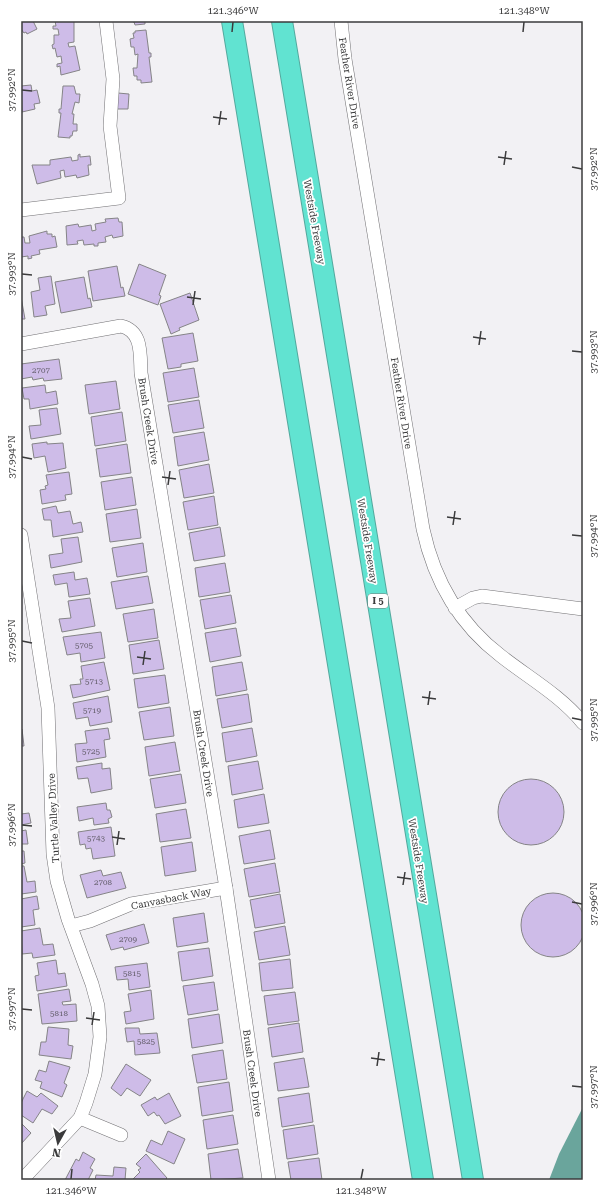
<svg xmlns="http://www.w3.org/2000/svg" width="604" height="1201" font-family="'Roboto Serif',serif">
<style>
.water{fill:#6aa59c}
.building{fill:#cebce8;stroke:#858487}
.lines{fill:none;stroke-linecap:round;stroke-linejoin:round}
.minor-casing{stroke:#727174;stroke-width:14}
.highway-casing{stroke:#54a89d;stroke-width:22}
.minor{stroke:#fff;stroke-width:13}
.highway{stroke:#61e3d1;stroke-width:20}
.ticks{fill:none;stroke:#3b3b3c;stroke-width:1.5}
.labels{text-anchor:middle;stroke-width:3.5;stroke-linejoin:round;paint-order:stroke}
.number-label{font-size:8px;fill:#605b67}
.shield{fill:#fff;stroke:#767676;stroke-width:1}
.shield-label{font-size:9px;font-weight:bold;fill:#3b3b3c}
.street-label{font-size:10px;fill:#3b3b3c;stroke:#fff}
.neatline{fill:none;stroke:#3b3b3c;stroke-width:1.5}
.ticks-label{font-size:10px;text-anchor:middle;fill:#3b3b3c}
</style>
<rect width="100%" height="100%" fill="#f2f1f4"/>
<path class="water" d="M583 1107V1180H549L559 1154Z"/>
<g class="building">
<path d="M21 21H33L37 29 27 34 26 32 24 33 21 29Z"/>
<path d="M55 21H74V42L68 43 69 47 75 46 80 70 61 75 60 66 57 67V64L62 63 61 56 57 57 55 48 53 49 52 45 54 44V35H59L58 29H53V26H56Z"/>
<path d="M131 21H145V24L135 25 134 22Z"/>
<path d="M146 30 149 53H151V57H149L152 82 141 83V80H137V76H134L133 68H137L138 54 135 55 134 47H131L130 39 134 38 133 33H135V31Z"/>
<path d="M31 85 32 91 37 90 40 103 34 104 35 109 22 112 21 86Z"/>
<path d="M63 86H74L76 94H80L79 103 75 102 72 114H74L73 124H77V131H73L72 136H70V138L58 137 61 113H59V109H61Z"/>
<path d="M118 93 129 94 128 109H117Z"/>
<path d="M80 154V157L90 156 91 165H88L89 175 77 178 76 175 65 177 64 170 60 171 61 178 37 184 32 165H50V160L71 157 72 161 78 160V155Z"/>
<path d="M118 218 119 222H122L123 236 113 238 112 235 105 237 106 242 98 243V246H94V244L84 245 83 240 77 241 78 244 67 245 66 226 78 224 79 227 91 225 92 231 96 230 95 224 106 222 105 219Z"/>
<path d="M47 231V234H52V237L55 236 57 247 39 250 40 254 31 256 32 258 28 259V256L21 257V237H24L25 243H30L29 236Z"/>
<path d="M139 264 166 275 159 295 161 296 158 305 128 294Z"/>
<path d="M117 266 121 288 123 287 125 296 93 301 88 271Z"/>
<path d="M51 276 55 304 45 306 47 315 34 317 31 292 40 290 38 278Z"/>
<path d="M84 277 88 299 90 298 92 307 61 313 55 282Z"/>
<path d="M190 293 199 320 179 328 180 330 171 334 160 304Z"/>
<path d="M21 297 25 319H21Z"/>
<path d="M193 333 198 361 181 364V367L168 369 162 338Z"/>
<path d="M59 359 62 379 44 381 43 378 33 380 32 377 21 379V364Z"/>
<path d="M194 368 199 397 168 402 163 373Z"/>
<path d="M116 381 120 409 89 414 85 385Z"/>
<path d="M45 385 46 393 56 391 58 404 30 409 29 399H24L22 388Z"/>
<path d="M199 400 204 428 173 433 168 405Z"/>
<path d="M57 408 61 434 31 439 29 426 41 425 39 410Z"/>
<path d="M122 412 126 441 95 446 91 417Z"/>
<path d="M204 432 209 460 178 466 174 437Z"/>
<path d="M47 442V444L63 443 66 468 48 472 45 456 34 458 32 444Z"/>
<path d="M127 444 131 473 100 477 96 449Z"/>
<path d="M209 464 214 493 184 498 179 470Z"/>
<path d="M69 472 72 494 65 495 66 500 42 504 40 490 46 489 45 486 48 485 46 475Z"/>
<path d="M132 477 136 505 105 510 101 482Z"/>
<path d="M214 496 218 525 188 530 183 502Z"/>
<path d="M56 506 58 513 70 511 73 524 81 522 83 532 53 537 51 520H44L42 509Z"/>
<path d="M137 509 141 538 110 542 106 514Z"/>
<path d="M220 527 225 556 194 561 189 533Z"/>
<path d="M78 537 82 562 51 568 49 555 63 553 61 539Z"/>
<path d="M143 543 147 572 117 577 112 548Z"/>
<path d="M225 563 230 592 199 597 195 568Z"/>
<path d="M74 572 75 580 87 578 90 594 69 597 67 583 55 585 53 575Z"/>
<path d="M148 576 153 603 116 609 111 582Z"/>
<path d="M231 595 236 623 205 629 200 600Z"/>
<path d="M90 598 95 626 62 632 59 619 71 618 68 601Z"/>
<path d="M154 609 158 638 128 642 123 614Z"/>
<path d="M236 628 241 656 210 662 205 633Z"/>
<path d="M101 632 105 658 81 662 80 653 67 655 63 637Z"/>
<path d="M159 640 164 669 133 674 129 645Z"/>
<path d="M104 662 110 690 73 698 70 685 81 684 80 679H83L81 666Z"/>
<path d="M242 662 247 690 216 696 212 667Z"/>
<path d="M165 675 169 703 138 708 134 679Z"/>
<path d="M248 694 252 722 222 728 217 699Z"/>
<path d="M108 696 112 722 90 726 88 717 76 719 73 703Z"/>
<path d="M170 707 174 736 144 740 139 712Z"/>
<path d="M108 728 110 739 104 740 106 757 77 762 75 744 87 743 85 731Z"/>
<path d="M252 728 257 756 226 762 222 733Z"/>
<path d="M21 729H22L24 746H21Z"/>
<path d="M175 742 180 771 149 776 145 747Z"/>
<path d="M258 761 263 789 232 795 228 766Z"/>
<path d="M102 763V769L110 768 112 789 91 793 88 778 78 779 76 767Z"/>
<path d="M181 774 186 803 155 808 150 779Z"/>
<circle cx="531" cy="812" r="33"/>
<path d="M264 794 269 823 238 828 234 800Z"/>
<path d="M106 803 107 810H110L112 817 108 819 109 823 94 825 93 818 79 821 77 807Z"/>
<path d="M186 809 191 838 160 842 156 814Z"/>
<path d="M29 813 31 823 21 825V814Z"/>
<path d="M111 827 115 856 93 859 91 848 86 849 85 844 80 845 78 832Z"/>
<path d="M26 830 28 844H21V831Z"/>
<path d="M270 830 275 859 244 864 239 836Z"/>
<path d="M192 842 196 871 165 876 161 847Z"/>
<path d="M21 851H24L25 863 21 864Z"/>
<path d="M275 863 280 892 249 897 244 869Z"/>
<path d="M21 866H24L27 882 35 881 36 892 21 894Z"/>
<path d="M101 870 103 876 121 872 126 888 87 898 80 875Z"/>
<circle cx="553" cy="925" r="32"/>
<path d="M280 894 285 923 255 928 250 900Z"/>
<path d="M37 896 39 909 33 910 35 925 21 927V899Z"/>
<path d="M204 913 208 942 177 947 173 918Z"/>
<path d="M144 924 149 943 124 950 123 947 111 950 106 935Z"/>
<path d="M285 926 290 955 259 960 254 932Z"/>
<path d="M40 928 43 945 53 944 55 955 33 958 32 953 22 954 21 931Z"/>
<path d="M209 948 213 976 182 981 178 952Z"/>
<path d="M290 959 293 988 262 991 259 963Z"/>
<path d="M56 960 58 974 65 973 67 986 37 991 35 976 39 975 37 963Z"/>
<path d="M147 963 150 987 129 990 128 979 117 980 115 967Z"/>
<path d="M214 982 218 1010 188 1015 183 986Z"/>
<path d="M69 989 71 1001 62 1002 63 1005 76 1004 77 1021 42 1024 38 994Z"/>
<path d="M151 990 154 1019 126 1024 124 1012 131 1011 128 994Z"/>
<path d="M295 992 299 1021 268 1025 264 996Z"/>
<path d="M219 1014 223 1043 192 1048 188 1019Z"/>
<path d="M299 1023 303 1052 272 1057 268 1028Z"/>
<path d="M48 1027 69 1029 68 1045 73 1046 71 1059 39 1055 41 1042H46Z"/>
<path d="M125 1028H139L140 1034 157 1033 160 1053 135 1055 134 1041 127 1042Z"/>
<path d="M223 1050 227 1079 197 1083 192 1055Z"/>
<path d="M304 1058 309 1087 278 1091 274 1063Z"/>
<path d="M49 1061 70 1067 64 1083 67 1085 62 1097 40 1088 42 1082 35 1080 39 1070 46 1072Z"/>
<path d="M126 1064 151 1080 140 1096 127 1088 121 1096 111 1088Z"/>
<path d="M229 1082 233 1111 202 1116 198 1087Z"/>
<path d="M27 1091 37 1097 41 1093 58 1106 52 1114 42 1109 33 1123 21 1115V1103Z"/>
<path d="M169 1093 181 1116 165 1124 159 1115 157 1116 154 1112 148 1116 141 1105 155 1097 157 1100Z"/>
<path d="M309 1093 313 1122 282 1127 278 1098Z"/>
<path d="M233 1115 238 1144 207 1149 203 1120Z"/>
<path d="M21 1123 31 1133 21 1144Z"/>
<path d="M314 1125 318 1154 287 1159 283 1130Z"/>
<path d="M168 1131 185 1139 174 1164 146 1151 151 1140 162 1145Z"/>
<path d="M238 1149 243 1178 211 1180 208 1154Z"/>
<path d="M83 1152 95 1159 90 1168 93 1170 88 1180H65L76 1159 79 1161Z"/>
<path d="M146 1154 167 1178 165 1180H132L140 1172 138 1170 141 1168 136 1164Z"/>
<path d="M319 1158 322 1180H291L288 1162Z"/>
<path d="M114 1167 126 1168 125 1180H95L96 1175 113 1176Z"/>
</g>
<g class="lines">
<g class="minor-casing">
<g id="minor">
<path d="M341 21 345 59 423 529C434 580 459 624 501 656 529 678 560 695 583 723"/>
<path d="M21 210 119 198 110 126 113 79 106 21"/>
<path d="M21 344 121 326C143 331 140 355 141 373L226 888 269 1180"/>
<path d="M21 535 48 708 53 854 57 881 68 919 92 984 98 1006 100 1037 95 1074 86 1103 80 1118 22 1180"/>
<path d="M455 608 473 598 482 596 583 609"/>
<path d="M71 926 90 921 131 904 226 888"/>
<path d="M80 1118 121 1135"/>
</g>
</g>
<g class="highway-casing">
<g id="highway">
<path d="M232 21 423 1180"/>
<path d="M282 21C347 407 407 794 473 1180"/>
</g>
</g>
<use href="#minor" class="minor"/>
<use href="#highway" class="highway"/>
</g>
<path class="ticks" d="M232 32 233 22M523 32 524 22M22 90 32 91M213 117 227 119M219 125 221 111M498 157 512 159M504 165 506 151M572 167 582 169M22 274 32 275M187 297 201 299M193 305 195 291M473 337 486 339M479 345 481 331M572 351 582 352M22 457 32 459M162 477 176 479M168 485 170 471M447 517 461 519M453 525 455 511M572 535 582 536M22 641 32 643M137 657 151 659M143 665 145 651M422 697 436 699M428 705 430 691M572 718 582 720M22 825 32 826M112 837 125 839M117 845 119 831M397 877 411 879M403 885 405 872M572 902 582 904M22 1009 32 1010M86 1018 100 1020M92 1025 94 1012M371 1058 385 1060M377 1066 379 1052M572 1086 582 1087M71 1179 72 1169M361 1179 363 1169"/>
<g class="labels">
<g class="number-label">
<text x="41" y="373">2707</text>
<text x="84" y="648">5705</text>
<text x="94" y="684">5713</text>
<text x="92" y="713">5719</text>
<text x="91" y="754">5725</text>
<text x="96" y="841">5743</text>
<text x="103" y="885">2708</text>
<text x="128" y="942">2709</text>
<text x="132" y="976">5815</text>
<text x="59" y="1016">5818</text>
<text x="146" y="1044">5825</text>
</g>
<rect class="shield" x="368" y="594" width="20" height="14" rx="3"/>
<g class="shield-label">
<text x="378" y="604">I 5</text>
</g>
<g class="street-label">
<text transform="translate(350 83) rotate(81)" y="4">Feather River Drive</text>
<text transform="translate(315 222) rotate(80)" y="4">Westside Freeway</text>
<text transform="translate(402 403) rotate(81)" y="4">Feather River Drive</text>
<text transform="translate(149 421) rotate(81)" y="4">Brush Creek Drive</text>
<text transform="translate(368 541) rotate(81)" y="4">Westside Freeway</text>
<text transform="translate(204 753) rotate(81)" y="4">Brush Creek Drive</text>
<text transform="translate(53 818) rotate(-93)" y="4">Turtle Valley Drive</text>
<text transform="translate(419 861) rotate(81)" y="4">Westside Freeway</text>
<text transform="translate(171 898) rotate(-11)" y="4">Canvasback Way</text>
<text transform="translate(253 1073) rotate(82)" y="4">Brush Creek Drive</text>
</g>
</g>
<rect width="604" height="1201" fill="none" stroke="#ffffff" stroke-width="44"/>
<g transform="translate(58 1143) rotate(188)" stroke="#ffffff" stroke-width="3" paint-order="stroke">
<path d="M0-3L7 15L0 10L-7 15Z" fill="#3b3b3c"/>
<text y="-6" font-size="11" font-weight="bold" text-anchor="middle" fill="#3b3b3c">N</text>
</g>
<rect x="22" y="22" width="560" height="1157" class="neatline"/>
<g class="ticks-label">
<text x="233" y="14">121.346°W</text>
<text x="524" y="14">121.348°W</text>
<text transform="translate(11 90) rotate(-90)" y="4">37.992°N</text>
<text transform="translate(593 169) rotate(-90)" y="4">37.992°N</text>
<text transform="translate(11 274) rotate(-90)" y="4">37.993°N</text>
<text transform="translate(593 352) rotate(-90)" y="4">37.993°N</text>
<text transform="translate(11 457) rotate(-90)" y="4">37.994°N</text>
<text transform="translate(593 536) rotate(-90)" y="4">37.994°N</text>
<text transform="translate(11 641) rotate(-90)" y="4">37.995°N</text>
<text transform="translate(593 720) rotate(-90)" y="4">37.995°N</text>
<text transform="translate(11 825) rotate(-90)" y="4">37.996°N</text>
<text transform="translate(593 904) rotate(-90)" y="4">37.996°N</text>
<text transform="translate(11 1009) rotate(-90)" y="4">37.997°N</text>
<text transform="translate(593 1087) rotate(-90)" y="4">37.997°N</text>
<text x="71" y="1194">121.346°W</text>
<text x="361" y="1194">121.348°W</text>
</g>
</svg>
